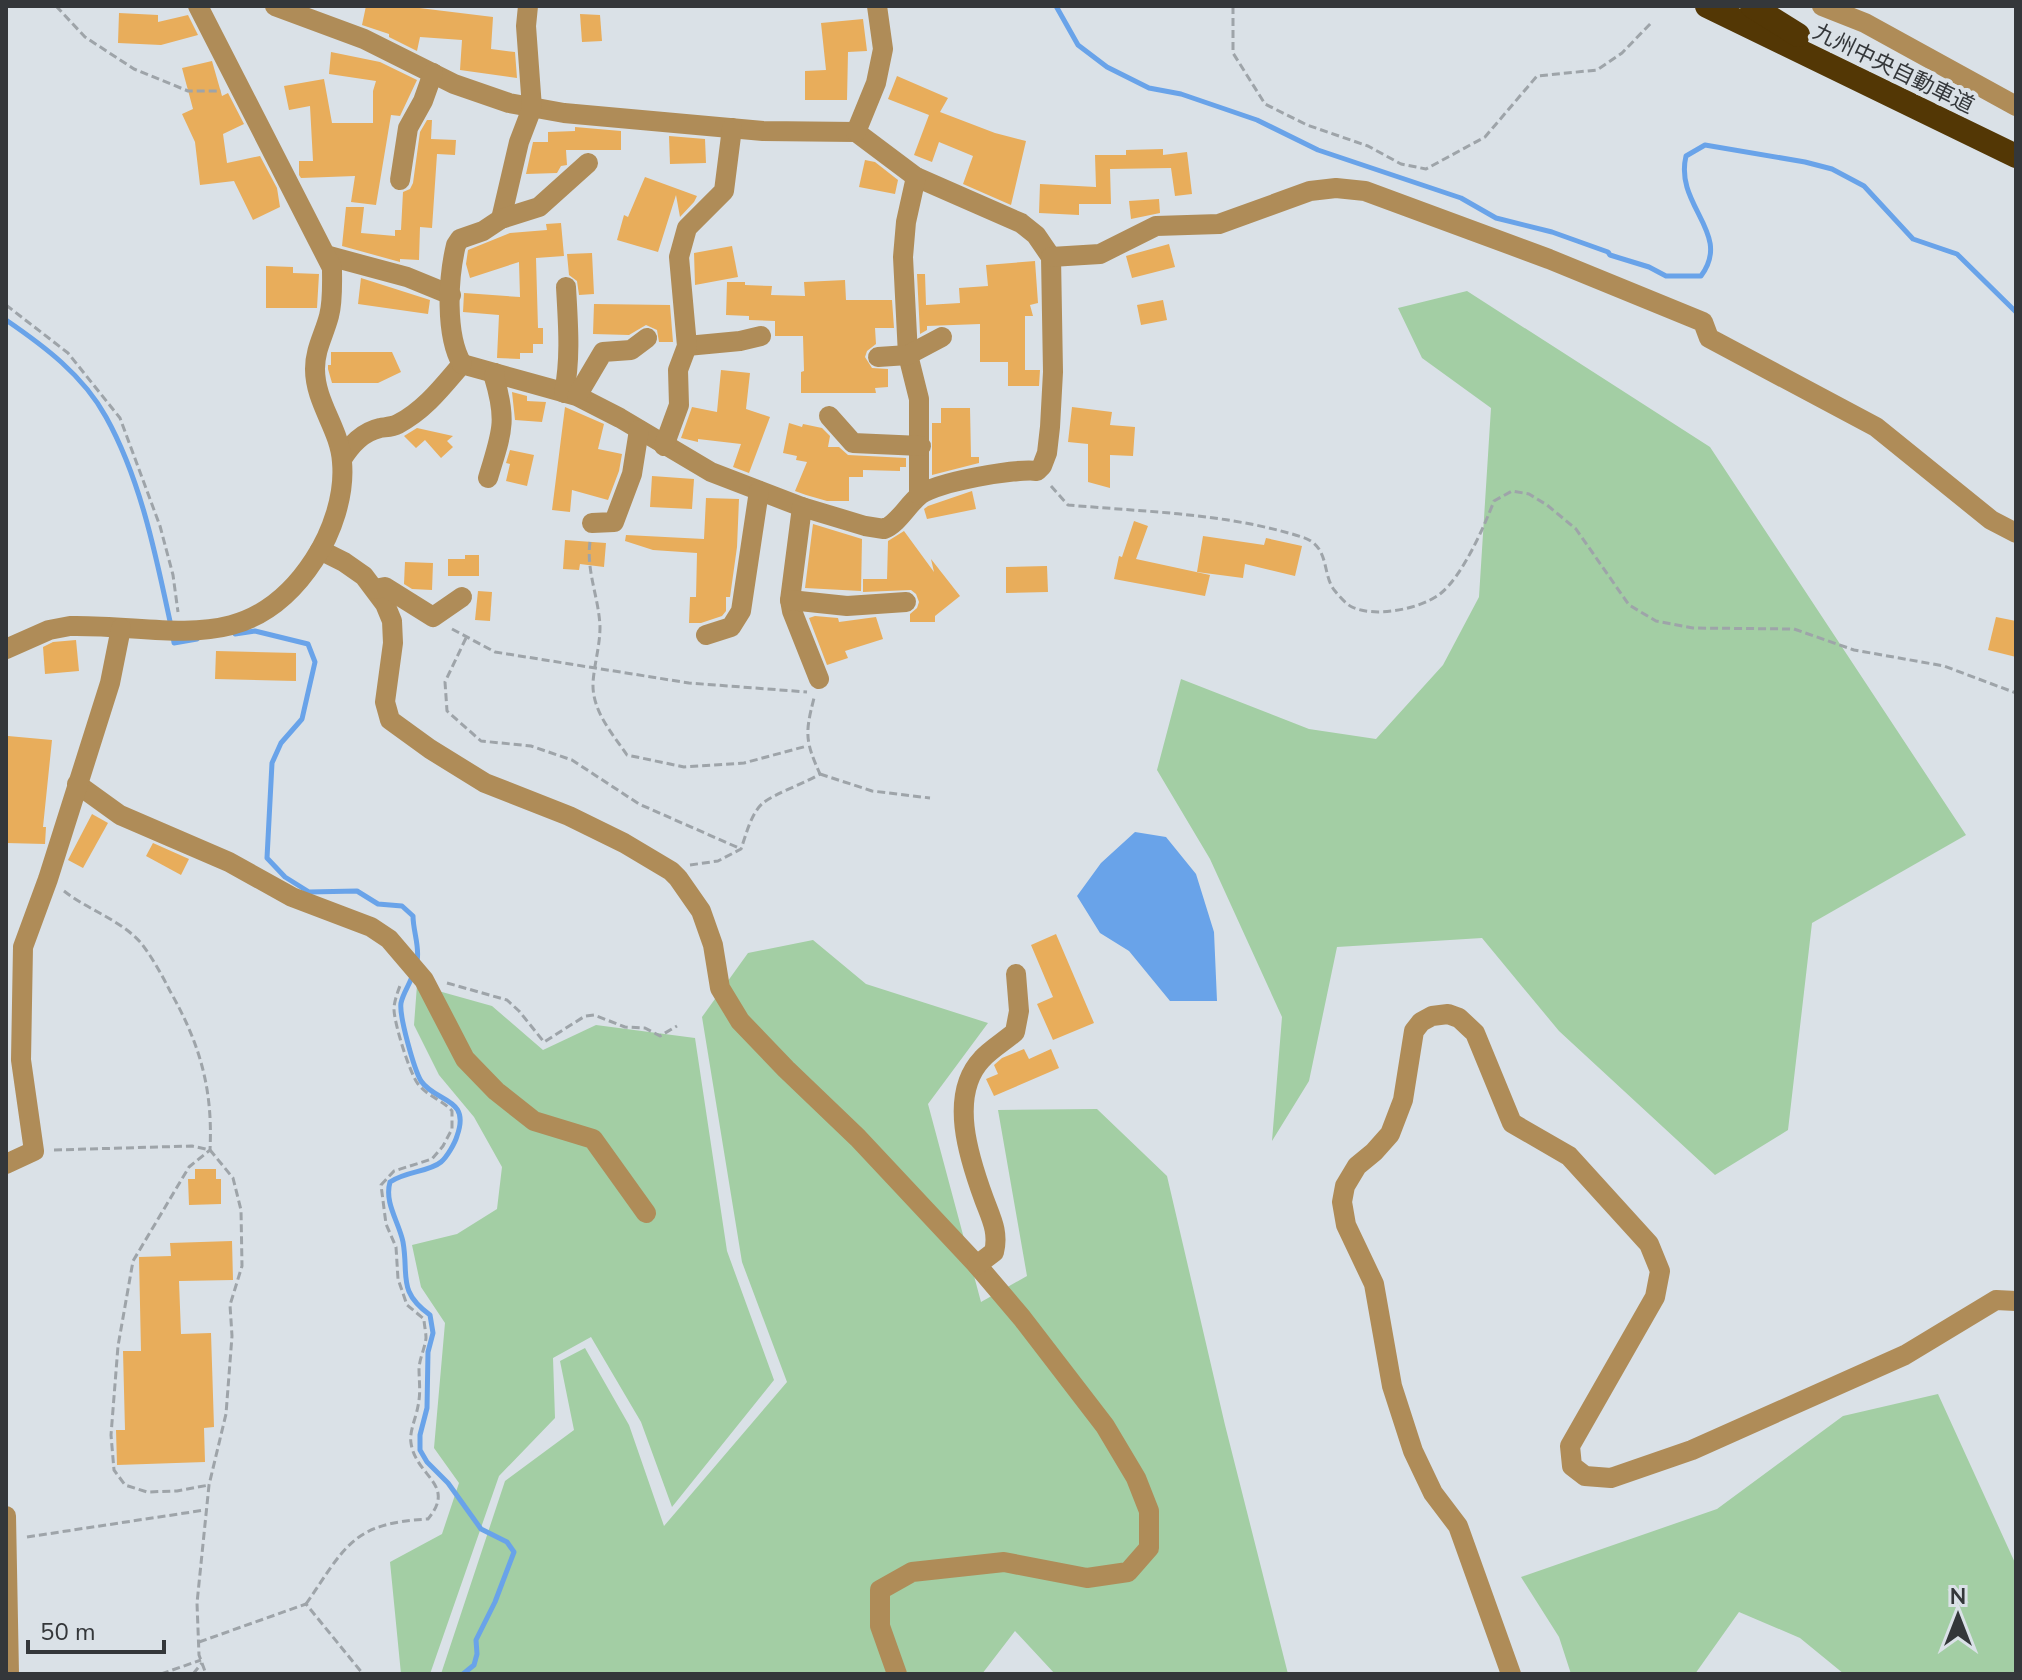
<svg xmlns="http://www.w3.org/2000/svg" width="2022" height="1680" font-family="'Nunito Sans','Noto Sans JP',sans-serif">
<style>
.green{fill:#a3cea4}
.water{fill:#69a3e9}
.lines{fill:none;stroke-linecap:round;stroke-linejoin:round}
.stream{stroke:#69a3e9;stroke-width:5}
.building{fill:#e8ad5b}
.path{stroke:#9ea4a9;stroke-width:3;stroke-dasharray:8 4;stroke-linecap:butt}
.minor{stroke:#af8c58;stroke-width:20}
.highway{stroke:#533705;stroke-width:24}
.labels{text-anchor:middle;stroke-width:8;stroke-linejoin:round;paint-order:stroke}
.street-label{font-size:22px;fill:#34373a;stroke:#dae1e7}
</style>
<rect width="100%" height="100%" fill="#dae1e7"/>
<g class="green">
<path d="M1467 291 1710 447 1966 835 1812 923 1788 1130 1715 1175 1559 1031 1482 938 1337 947 1309 1081 1272 1141 1282 1017 1210 859 1157 770 1181 679 1309 729 1376 739 1443 665 1479 597 1491 408 1422 358 1398 308Z"/>
<path d="M813 940 866 984 988 1023 928 1104 981 1302 1027 1276 998 1110 1097 1109 1167 1176 1225 1425 1288 1674H1055L1015 1631 982 1674H441L505 1481 574 1430 560 1361 585 1348 629 1425 664 1526 787 1382 742 1262 702 1017 748 953Z"/>
<path d="M417 985 492 1006 543 1050 596 1025 695 1038 727 1251 774 1380 672 1507 641 1422 591 1337 553 1358 555 1418 499 1476 430 1674H401L390 1562 442 1534 459 1483 434 1448 445 1323 421 1287 412 1245 457 1234 497 1209 502 1167 474 1117 439 1075 414 1025Z"/>
<path d="M1938 1394 2016 1565V1674H1844L1800 1638 1739 1612 1695 1674H1571L1559 1637 1521 1577 1717 1509 1843 1416Z"/>
</g>
<path class="water" d="M1135 832 1166 837 1196 874 1214 932 1217 1001H1170L1129 951 1100 933 1077 896 1101 863Z"/>
<g class="lines">
<g class="stream">
<path d="M1056 6 1078 45 1107 67 1149 88 1181 94 1257 120 1318 150 1461 198 1496 218 1552 232 1608 252 1610 255 1649 267 1666 276H1701C1733 233 1674 206 1686 156L1705 145 1805 162 1832 169 1864 186 1913 239 1957 254 2016 312"/>
<path d="M6 320C44 346 83 375 106 417 141 480 156 556 171 626"/>
<path d="M235 634 255 631 308 644 315 662 302 719 281 743 272 763 267 858 285 877 309 892 357 891 378 904 402 906 413 916C413 931 420 947 417 961"/>
<path d="M173 636 174 643 197 639"/>
<path d="M413 974C410 984 403 993 401 1003 399 1016 414 1069 421 1081 436 1103 471 1097 457 1136 455 1143 447 1157 441 1162 429 1172 406 1171 390 1182 384 1203 399 1222 403 1242 409 1276 397 1291 430 1315L433 1333 428 1352 427 1408 420 1435V1450L427 1462 448 1483 481 1529 507 1542 514 1552 495 1602 476 1640 477 1654 474 1665 463 1674"/>
</g>
</g>
<g class="building">
<path d="M366 6H403L493 17 491 49 515 52 517 78 460 70 462 40 420 37 417 51 389 37V34L362 25Z"/>
<path d="M119 13 158 15V22L188 15 198 35 161 45 118 43Z"/>
<path d="M580 14 600 15 602 41 582 42Z"/>
<path d="M863 19 867 51 848 52 847 100H805V71L826 70 821 23Z"/>
<path d="M331 52 380 62 417 80 400 116 391 115 376 205 351 202 355 176 301 178 299 175V161H313L310 106 289 110 284 86 324 79 332 123H373V91L376 81 329 74Z"/>
<path d="M212 61 222 96 228 93 244 124 223 134 227 163 260 156 277 188 280 207 253 220 234 181 200 185 195 142 182 114 193 109 182 68Z"/>
<path d="M897 76 948 98 940 112 995 133 1026 141 1011 205 963 184 973 156 939 142 932 162 914 155 929 115 888 99Z"/>
<path d="M427 120H432L431 139 456 140 455 155 437 154 432 228 420 227 419 260 400 259V262L342 246 346 207H364L361 233 395 236V230H401L403 192 410 189 413 183 420 132Z"/>
<path d="M575 127 621 131V150H566L567 165 561 166 557 173 526 174 533 142H548V132L575 131Z"/>
<path d="M669 136 705 139 706 163 670 164Z"/>
<path d="M1163 149V155L1187 152 1192 194 1175 196 1171 168 1110 169 1111 204H1079V215L1039 213 1040 184 1096 187 1095 155H1126V150Z"/>
<path d="M865 160 875 162 898 180 895 194 859 187Z"/>
<path d="M645 177 697 196 694 202 680 217 676 195 658 252 617 240 624 215 628 217Z"/>
<path d="M1159 199 1160 213 1131 219 1129 201Z"/>
<path d="M561 223 564 256 536 258 538 328H543V344H533V353H520V359L497 358 499 315 463 312 464 293 520 297 519 262 470 278 466 264 468 250 510 233 547 230 546 224Z"/>
<path d="M1169 244 1175 267 1132 278 1126 256Z"/>
<path d="M732 246 738 277 695 285 694 253Z"/>
<path d="M592 253 594 294 579 295 577 281 569 275 567 254Z"/>
<path d="M1035 261 1038 303 1030 305 1033 316H1025V370H1040L1039 386H1008V362H980V324L927 326V330L920 334 917 274H925L926 305 960 303 959 288 988 286 986 265Z"/>
<path d="M266 266 293 267V273L319 274 317 308H266Z"/>
<path d="M361 278 430 300 428 314 358 304Z"/>
<path d="M845 280 846 300H892L894 328H875L876 344 867 351 865 357 872 368 888 369V387L875 388 876 393H801V372L804 371 803 336H775V321L749 320V316L726 315 727 282H745V285L772 286 771 295 805 296 804 282Z"/>
<path d="M1163 300 1167 320 1141 325 1137 305Z"/>
<path d="M594 304 670 305 673 342H659L657 330 646 325 629 335 593 334Z"/>
<path d="M331 352H392L401 372 378 383H332L328 369V365H331Z"/>
<path d="M721 370 750 373 746 409 770 417 749 473 733 467 741 444 698 439V442L681 438 692 407 717 412Z"/>
<path d="M512 392 527 396V401L546 402 542 422 515 420Z"/>
<path d="M565 407 604 424 598 449 622 454 619 471 608 500 572 490 570 512 552 510Z"/>
<path d="M1072 407 1112 412 1110 425 1135 427 1133 456 1110 455V488L1088 482V444L1068 442Z"/>
<path d="M941 408H970L971 457H979V463L932 475V423H941Z"/>
<path d="M789 423 802 427 803 424 822 428 830 436 828 447H839L848 455 906 458V467H900V471L863 470V477H849V501H827L806 495 795 491 807 462 796 460 797 456 783 453Z"/>
<path d="M417 428 453 436 447 441 453 447 441 458 425 440 416 448 404 436Z"/>
<path d="M510 450 534 455 527 486 506 481 510 464 506 463Z"/>
<path d="M652 476 694 479 692 509 650 507Z"/>
<path d="M972 491 976 509 927 519 924 509 928 506Z"/>
<path d="M706 498 739 499 737 547 730 597H726V611L722 616 701 623H689L690 597H696L697 553 653 550 625 541 626 535 704 539Z"/>
<path d="M1134 521 1148 526 1136 559 1210 575 1205 596 1114 579 1119 556 1122 557Z"/>
<path d="M813 524 862 539 861 591 805 588Z"/>
<path d="M904 531 934 572 931 559 960 596 935 616V622H910V614L917 608 919 602 916 594 911 590 863 592V579H887L888 541Z"/>
<path d="M1203 536 1264 545 1266 538 1302 546 1295 576 1245 564 1243 578 1197 572Z"/>
<path d="M565 540 606 543 604 567 580 564 579 570 563 569Z"/>
<path d="M465 555H479V576H448V559H465Z"/>
<path d="M405 562 433 563 432 590 412 589 404 584Z"/>
<path d="M1047 566 1048 592 1006 593V567Z"/>
<path d="M478 591 492 592 490 621 475 620Z"/>
<path d="M815 616 838 618 839 622 876 617 883 639 845 651 848 658 827 665 809 618Z"/>
<path d="M1996 617 2016 621V657L1988 650Z"/>
<path d="M76 640 79 671 45 674 43 647 53 642Z"/>
<path d="M216 651 296 653V681L215 679Z"/>
<path d="M8 736 52 740 43 827H46L45 844 6 843Z"/>
<path d="M92 814 108 823 83 868 68 860Z"/>
<path d="M153 843 189 859 181 875 146 856Z"/>
<path d="M1056 934 1094 1023 1053 1040 1037 1004 1053 997 1031 945Z"/>
<path d="M1024 1049 1029 1059 1051 1049 1059 1068 994 1096 986 1079 998 1074 994 1065 1002 1058Z"/>
<path d="M195 1169H216V1179H221V1204L189 1205 188 1179H195Z"/>
<path d="M232 1241 233 1280 179 1281 181 1334 211 1333 214 1427 204 1428 205 1462 117 1465 116 1430H125L123 1351H141L139 1257 171 1256 170 1243Z"/>
</g>
<g class="lines">
<g class="path">
<path d="M56 6 85 37 134 69 188 91H221"/>
<path d="M1233 6V53L1265 104 1307 125 1368 146 1401 164 1426 169 1485 137 1537 76 1597 70 1622 53 1651 23"/>
<path d="M6 305 68 353 120 418 160 526 173 575 178 612"/>
<path d="M1051 486 1068 505C1146 512 1226 513 1302 537 1331 546 1321 574 1335 591 1339 596 1346 604 1352 607 1375 618 1420 609 1440 594 1462 577 1484 527 1494 501L1512 491 1529 494 1547 505 1576 529 1629 605 1656 621 1693 628 1794 629 1854 650 1944 666 2016 693"/>
<path d="M590 542C586 571 599 598 600 627 600 646 594 665 593 683 592 711 612 733 627 755L684 767 744 763 807 746"/>
<path d="M452 629 495 652 689 683 807 692"/>
<path d="M466 638 445 682 447 711 481 741 531 746 572 760 639 804 741 849"/>
<path d="M820 774 872 791 930 798"/>
<path d="M690 865 718 861 741 849C746 835 751 813 763 803 774 794 805 783 820 774 805 741 805 733 814 698"/>
<path d="M64 891C88 910 121 920 141 943 152 957 162 975 170 991 200 1044 213 1089 210 1150L189 1167 133 1261 118 1346 111 1435 114 1470 125 1485 147 1492 177 1491 209 1485"/>
<path d="M447 983 507 1000 519 1011 544 1042 585 1016 594 1015 625 1027 645 1028 660 1036 677 1026"/>
<path d="M54 1150 192 1146 210 1150 233 1178 241 1210 242 1266 230 1305 232 1336 226 1414 209 1485 197 1603 199 1655 206 1674"/>
<path d="M27 1537 205 1510"/>
<path d="M306 1604C346 1546 352 1523 428 1519 457 1484 416 1477 411 1443 409 1432 416 1418 418 1406 421 1393 419 1381 419 1368 420 1357 425 1348 426 1338 426 1332 424 1324 424 1319L407 1305 398 1279 396 1247 386 1224 381 1185 394 1171 432 1159 443 1146 452 1129V1111C443 1100 428 1097 418 1084 410 1074 393 1021 394 1007 395 999 398 991 401 983"/>
<path d="M199 1642 306 1604 363 1674"/>
<path d="M161 1674 201 1660"/>
<path d="M193 1674 202 1663"/>
</g>
<g class="minor">
<path d="M275 6 364 39 454 84 509 103 564 113 763 131 856 132 916 177 1021 223 1036 235 1051 257 1053 372 1050 427 1047 453 1042 466 1037 471C1018 468 935 482 920 495 908 504 898 524 884 529L865 526 802 507 711 472 620 418 577 396 462 364C443 386 425 410 398 424 392 427 386 427 380 428 362 432 351 445 342 459"/>
<path d="M1822 6 1865 23 2016 106"/>
<path d="M856 132 876 83 883 49 877 6"/>
<path d="M916 177 906 222 903 257 908 355 919 399V495"/>
<path d="M400 180 408 128 423 101 433 73"/>
<path d="M501 219 519 142 532 108 526 26 528 6"/>
<path d="M329 256 407 277 451 295"/>
<path d="M1051 257 1100 254 1156 226 1219 224 1310 191 1336 188 1365 191 1549 259 1703 322 1709 338 1876 427 1991 520 2016 533"/>
<path d="M687 346 740 341 761 336"/>
<path d="M878 357 908 355 942 337"/>
<path d="M462 364C445 335 448 278 456 245L460 239 483 231 501 219 539 207 588 163"/>
<path d="M564 393C571 358 568 323 566 287"/>
<path d="M577 396 603 352 631 350 647 338"/>
<path d="M829 416 853 443 921 446"/>
<path d="M664 446 679 405 678 370 687 346 679 257 687 228 724 191 732 128"/>
<path d="M488 478C501 434 508 423 494 377L495 373"/>
<path d="M802 507 790 600 792 611 819 679"/>
<path d="M592 523 614 522 632 474 639 430"/>
<path d="M320 550 344 562 364 576 385 604 392 621 393 643 385 702 390 720 430 749 485 783 569 816 624 843 671 871 678 878 701 911 713 945 720 988 740 1021 786 1069 858 1138 977 1265 1022 1318 1105 1426 1136 1478 1149 1511V1548L1128 1572 1087 1578 1004 1562 912 1572 880 1590V1626L897 1674"/>
<path d="M375 589 385 587 433 617 462 597"/>
<path d="M790 600 847 606 906 602"/>
<path d="M706 635 731 627 741 611 759 491"/>
<path d="M6 649 49 630 70 626C168 624 249 660 314 560 332 533 345 495 342 462 340 429 315 403 315 369 315 349 324 335 329 316 333 301 332 284 332 268L198 6"/>
<path d="M77 784 120 815 229 862 292 897 371 927 389 939 424 980 465 1059 496 1091 534 1121 593 1139 646 1213"/>
<path d="M6 1164 34 1151 21 1060 23 947 48 879 110 683 121 628"/>
<path d="M977 1265 994 1252C999 1232 991 1218 984 1199 969 1158 948 1095 982 1059 991 1049 1005 1041 1015 1032L1019 1011 1016 974"/>
<path d="M6 1516 9 1674"/>
<path d="M1511 1674 1458 1526 1433 1493 1413 1451 1392 1386 1374 1284 1346 1225 1342 1202 1345 1186 1357 1166 1374 1152 1390 1134 1403 1100 1414 1031 1421 1022 1432 1016 1448 1014 1459 1018 1475 1033 1512 1123 1569 1156 1649 1244 1660 1271 1655 1297 1570 1446 1572 1466 1585 1476 1611 1478 1692 1450 1905 1355 1996 1300 2016 1301"/>
</g>
<g class="highway">
<path d="M1707 6 2016 156"/>
<path d="M1752 6 1798 35"/>
</g>
</g>
<g class="labels">
<g class="street-label">
<text transform="translate(1894 68) rotate(26)" y="8">九州中央自動車道</text>
</g>
</g>
<rect width="2022" height="1680" fill="none" stroke="#34373a" stroke-width="16"/>
<g transform="translate(1958 1616)" stroke="#dae1e7" stroke-width="6" paint-order="stroke">
<path d="M0-6L14 30L0 20L-14 30Z" fill="#34373a"/>
<text y="-12" font-size="22" font-weight="bold" text-anchor="middle" fill="#34373a">N</text>
</g>
<path d="M28 1640v12h136v-12" fill="none" stroke="#34373a" stroke-width="4"/>
<text x="40" y="1640" font-size="24" fill="#34373a" stroke="#dae1e7" stroke-width="6" paint-order="stroke">50 m</text>
</svg>
